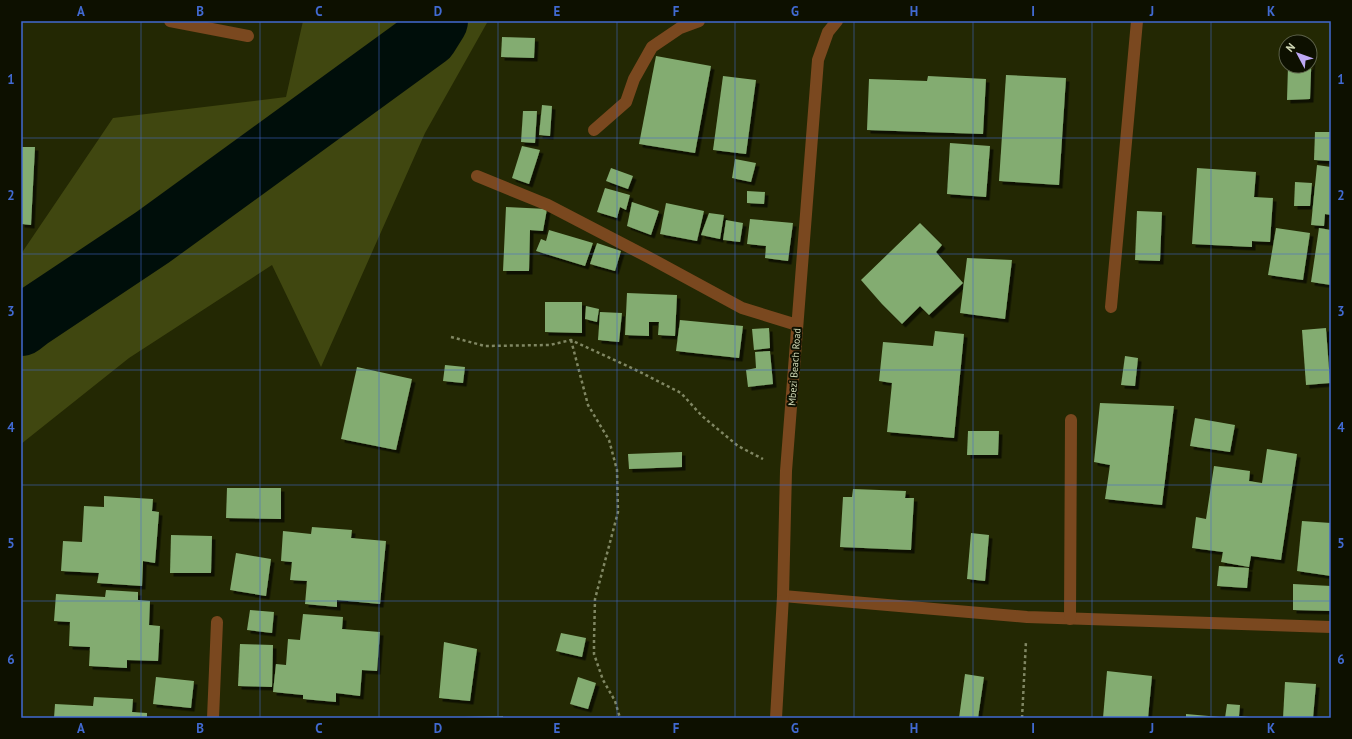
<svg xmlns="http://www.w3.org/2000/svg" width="1352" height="739" font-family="'PT Sans',sans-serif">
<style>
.green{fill:#404710}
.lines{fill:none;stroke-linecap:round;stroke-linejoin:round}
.river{stroke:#000e0a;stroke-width:60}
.building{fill:#83ac71;filter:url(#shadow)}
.path{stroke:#808763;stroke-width:2.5;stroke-dasharray:3 3;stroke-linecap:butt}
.minor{stroke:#7a481f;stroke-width:12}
.grid{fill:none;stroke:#416ad1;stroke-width:1;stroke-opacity:0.55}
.labels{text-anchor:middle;stroke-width:4;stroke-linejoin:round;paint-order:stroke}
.street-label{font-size:10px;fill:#d2dab7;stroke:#0d1000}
.neatline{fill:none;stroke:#416ad1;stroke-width:1.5}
.grid-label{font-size:13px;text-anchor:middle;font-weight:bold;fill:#416ad1}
</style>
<defs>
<filter id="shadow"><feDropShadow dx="3.5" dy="3.5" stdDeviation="0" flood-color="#0009"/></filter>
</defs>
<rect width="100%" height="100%" fill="#232803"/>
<path class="green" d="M303 21H488L425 133 321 367 272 265 129 358 21 444V254L113 118 286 97Z"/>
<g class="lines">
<path class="river" d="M21 326 30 319 153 237 428 37 438 21"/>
</g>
<g class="building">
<path d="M502 37 535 38 534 58 501 57Z"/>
<path d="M1310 46H1312L1310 99 1287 100 1288 66H1310Z"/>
<path d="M656 56 711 66 695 153 639 144Z"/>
<path d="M1006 75 1066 78 1059 185 999 181Z"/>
<path d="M723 76 756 80 746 154 713 150Z"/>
<path d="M928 76 986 79 983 134 867 130 869 79 927 81Z"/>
<path d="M542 105 552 106 550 136 539 135Z"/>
<path d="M523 111H537L535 143 521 142Z"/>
<path d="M1315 132H1331V161L1314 160Z"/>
<path d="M950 143 990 146 986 197 947 194Z"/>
<path d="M522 146 540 150 529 184 512 178Z"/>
<path d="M21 147H35L31 225 21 224Z"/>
<path d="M735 159 756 163 751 182 732 178Z"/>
<path d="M1317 165 1331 167V215L1325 214 1324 226 1311 225Z"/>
<path d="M611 168 633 176 628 189 606 181Z"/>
<path d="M1197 168 1256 172 1254 197 1273 198 1270 242 1252 241V247L1192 244Z"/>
<path d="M1295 182 1312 183 1310 206H1294Z"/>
<path d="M605 188 630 195 626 210 620 207 617 218 597 212Z"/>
<path d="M747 191 765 192 764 204 747 203Z"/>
<path d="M632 202 659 211 651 235 627 226Z"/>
<path d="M666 203 704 211 697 241 660 234Z"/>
<path d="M506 207 547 209 543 231 530 230 529 271H503Z"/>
<path d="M1137 211 1162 212 1160 261 1135 260Z"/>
<path d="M709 213 724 215 720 239 701 235Z"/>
<path d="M750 219 793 223 788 261 765 258 766 246 747 244Z"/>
<path d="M726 220 743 223 740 242 723 240Z"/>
<path d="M920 223 942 245 936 252 963 283 929 315 920 306 902 324 882 304 861 280Z"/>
<path d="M1276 228 1310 233 1303 280 1268 275Z"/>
<path d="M1319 228 1331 230V285L1311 282Z"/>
<path d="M549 230 593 243 585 266 536 251 541 239 546 241Z"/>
<path d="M597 243 621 251 615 271 590 264Z"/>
<path d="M967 258 1012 260 1005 319 960 313Z"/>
<path d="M627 293 677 295 675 336 658 335 659 322H649V336L625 335Z"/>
<path d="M545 302H582V333L545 332Z"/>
<path d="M586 306 599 309 597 322 585 319Z"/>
<path d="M600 312 622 313 619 342 598 340Z"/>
<path d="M680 320 743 326 739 358 676 351Z"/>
<path d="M769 328 770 348 754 350 752 329Z"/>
<path d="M1326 328 1330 383 1306 385 1302 330Z"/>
<path d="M935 331 964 334 954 438 887 432 892 383 879 381 883 342 933 346Z"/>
<path d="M770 351 773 384 748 387 746 370 756 368 755 352Z"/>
<path d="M1125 356 1138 358 1135 386 1121 385Z"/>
<path d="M445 365 465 367 463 383 443 381Z"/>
<path d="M357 367 412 379 396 450 341 439Z"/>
<path d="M1100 403 1174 406 1162 505 1105 499 1110 465 1094 462Z"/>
<path d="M1195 418 1235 425 1230 452 1190 446Z"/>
<path d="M968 431H999L998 455H967Z"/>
<path d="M1267 449 1297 454 1281 560 1251 556 1249 567 1221 562 1223 552 1192 548 1196 517 1206 519 1214 466 1250 471 1249 481 1262 483Z"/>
<path d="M682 452V467L629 469 628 454Z"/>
<path d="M227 488H281V519L226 518Z"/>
<path d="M853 489 906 491 905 498H914L911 550 840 547 843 497H852Z"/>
<path d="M104 496 153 499 152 511 159 512 155 563 143 561 142 586 97 583 99 573 61 571 63 541 82 542 84 506 104 507Z"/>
<path d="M1302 521 1331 523V576L1297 571Z"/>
<path d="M312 527 352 530 351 538 386 541 380 604 337 600V607L305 604 307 581 290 580 292 562 281 561 283 531 311 534Z"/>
<path d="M971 533 989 535 985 581 967 579Z"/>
<path d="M171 535 212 536 211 573H170Z"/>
<path d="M236 553 271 559 266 596 230 590Z"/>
<path d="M1219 566 1249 568 1247 588 1217 586Z"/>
<path d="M1293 584 1331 586V611L1293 610Z"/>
<path d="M106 590 138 592V600L150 601 149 625 160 626 158 661 127 660V668L89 666 90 647 69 646 70 622 54 621 56 594 105 597Z"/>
<path d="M250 610 274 612 272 633 247 630Z"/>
<path d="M303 614 343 617 342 629 380 632 377 671 362 670 360 696 336 693V702L303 699V695L273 692 276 664 286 665 288 639 300 640Z"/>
<path d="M561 633 586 638 582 657 556 651Z"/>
<path d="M444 642 477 649 470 701 439 698Z"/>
<path d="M240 644 273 645 272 687 238 686Z"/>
<path d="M1107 671 1152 676 1148 718H1103Z"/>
<path d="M965 674 984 677 978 718H959Z"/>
<path d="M156 677 194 681 191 708 153 704Z"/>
<path d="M578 677 596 683 588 709 570 704Z"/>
<path d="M1285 682 1316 684 1313 718H1283Z"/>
<path d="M94 697 133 699 132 712 147 713V718H54L55 704 93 706Z"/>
<path d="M1227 704 1240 705 1239 716 1249 717V718H1225Z"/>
<path d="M1186 714 1220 717V718H1186Z"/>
<path d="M503 716V718H464V717Z"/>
</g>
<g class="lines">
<g class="path">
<path d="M451 337 485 346 550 345 571 340 638 371 681 393 702 416 738 446 763 459"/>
<path d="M571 340 588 405 609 440 617 470 618 512 595 599 594 641V654L603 680 615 701 620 718"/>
<path d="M1022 718 1026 641"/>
</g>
<g class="minor">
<path d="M170 21 248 36"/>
<path d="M594 130 626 102 634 79 652 47 680 28 699 21"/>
<path d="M477 176 548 205 648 257 742 308 797 325"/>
<path d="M1111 307 1137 21"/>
<path d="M783 596 1027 617 1331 627"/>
<path d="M1070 619 1071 420"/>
<path d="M213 718 217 622"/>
<path d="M776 718 783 596 786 471 818 60 828 32 837 21"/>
</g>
</g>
<path class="grid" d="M141 21V718M260 21V718M379 21V718M498 21V718M617 21V718M735 21V718M854 21V718M973 21V718M1092 21V718M1211 21V718M21 138H1331M21 254H1331M21 370H1331M21 485H1331M21 601H1331"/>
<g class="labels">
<g class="street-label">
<text transform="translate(794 367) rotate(-86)" y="4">Mbezi Beach Road</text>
</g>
</g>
<rect width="1352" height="739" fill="none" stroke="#0d1000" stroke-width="44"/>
<g transform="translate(1298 54) rotate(311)"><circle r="19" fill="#0d1000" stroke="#5c6149"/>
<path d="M0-3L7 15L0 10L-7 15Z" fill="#bea9f4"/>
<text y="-6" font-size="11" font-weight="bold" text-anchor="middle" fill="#d2dab7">N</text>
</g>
<rect x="22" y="22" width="1308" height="695" class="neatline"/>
<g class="grid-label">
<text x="81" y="16">A</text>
<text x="200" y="16">B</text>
<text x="319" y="16">C</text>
<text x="438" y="16">D</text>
<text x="557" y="16">E</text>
<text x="676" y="16">F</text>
<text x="795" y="16">G</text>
<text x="914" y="16">H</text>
<text x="1033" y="16">I</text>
<text x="1152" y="16">J</text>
<text x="1271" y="16">K</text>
<text x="11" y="84">1</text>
<text x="1341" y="84">1</text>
<text x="11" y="200">2</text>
<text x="1341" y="200">2</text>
<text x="11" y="316">3</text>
<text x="1341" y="316">3</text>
<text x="11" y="432">4</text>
<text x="1341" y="432">4</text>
<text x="11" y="548">5</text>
<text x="1341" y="548">5</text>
<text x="11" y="664">6</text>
<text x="1341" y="664">6</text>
<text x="81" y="733">A</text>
<text x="200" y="733">B</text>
<text x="319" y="733">C</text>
<text x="438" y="733">D</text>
<text x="557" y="733">E</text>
<text x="676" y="733">F</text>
<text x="795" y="733">G</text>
<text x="914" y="733">H</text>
<text x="1033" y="733">I</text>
<text x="1152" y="733">J</text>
<text x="1271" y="733">K</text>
</g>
</svg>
